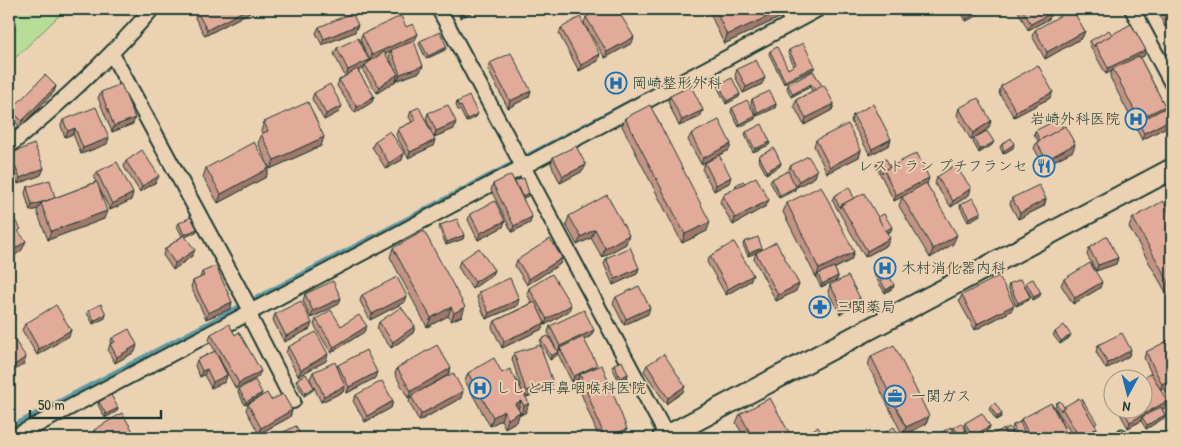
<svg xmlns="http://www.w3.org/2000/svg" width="1181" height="447" font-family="'Patrick Hand','Klee One',sans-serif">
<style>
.green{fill:#b7dd99;stroke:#6b8d66}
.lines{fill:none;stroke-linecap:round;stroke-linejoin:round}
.stream{stroke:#6099a2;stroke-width:5}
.lane-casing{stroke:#1f3d34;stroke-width:11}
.street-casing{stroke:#1f3d34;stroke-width:18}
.secondary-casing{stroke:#1f3d34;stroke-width:24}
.lane{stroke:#ebd2b3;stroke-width:7}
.street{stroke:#ebd2b3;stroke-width:14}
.secondary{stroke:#ebd2b3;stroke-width:20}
.wall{fill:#c29384;stroke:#1f3d34;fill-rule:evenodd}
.shaded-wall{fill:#9e786b;stroke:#1f3d34}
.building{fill:#e2ab99;stroke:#1f3d34}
.labels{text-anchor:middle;stroke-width:4;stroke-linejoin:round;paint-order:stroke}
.poi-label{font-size:15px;fill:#1f3d34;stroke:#ebd2b3;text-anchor:start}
</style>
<rect width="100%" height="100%" fill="#ebd2b3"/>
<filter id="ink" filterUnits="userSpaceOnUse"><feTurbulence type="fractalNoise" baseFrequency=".02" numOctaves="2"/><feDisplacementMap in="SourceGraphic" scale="10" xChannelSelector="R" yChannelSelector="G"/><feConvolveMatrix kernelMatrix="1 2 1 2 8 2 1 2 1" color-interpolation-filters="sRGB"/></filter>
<g filter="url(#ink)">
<path class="green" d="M9 9H66L13 60 9 62Z"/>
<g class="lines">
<path class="stream" d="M9 428 649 92"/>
<g class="lane-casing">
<path id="lane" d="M1122 433 1125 438"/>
</g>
<g class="street-casing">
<g id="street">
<path d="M439 9 668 438"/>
<path d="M785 9 793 22"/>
<path d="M1132 9 1172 84"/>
<path d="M112 54 249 307V313L253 323 293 401"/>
<path d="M9 146C60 104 109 59 152 9"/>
<path d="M12 438 379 244 818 9"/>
</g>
</g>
<g class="secondary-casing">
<path id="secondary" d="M663 438 1172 169"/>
</g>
<use href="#lane" class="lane"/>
<use href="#street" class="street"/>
<use href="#secondary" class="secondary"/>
</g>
<g class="wall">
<path d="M202 9H251L250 12 205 36 195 18 197 12Z"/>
<path d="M455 9H479L460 18Z"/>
<path d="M708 9H784L783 16 724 44Z"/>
<path d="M959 9H976L977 16 966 21Z"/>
<path d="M1017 9H1049L1051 13 1049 19 1028 30Z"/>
<path d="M1157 9H1172V24L1165 27 1157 10Z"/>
<path d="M586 17 632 43 605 58 584 23Z"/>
<path d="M319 27 355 32 322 45 316 33Z"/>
<path d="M406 27 415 40 409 43 420 72 398 80 397 78 396 81 377 93 363 71 364 68 358 71 374 96 372 102 355 113 337 86 339 80 345 76 334 54 337 48 368 63 373 59 370 61 360 40 362 34ZM391 51 389 56 393 66 385 54Z"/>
<path d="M561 28 598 61 579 71 559 34Z"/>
<path d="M1035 30 1085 31 1082 38 1045 59 1032 36Z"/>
<path d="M1112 35 1144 56 1140 58 1165 106 1164 109 1172 107V124L1142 140 1110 77 1112 71 1106 74 1089 44 1090 41Z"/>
<path d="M420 41 445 50 426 59 419 44Z"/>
<path d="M789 50 814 69 784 84 769 54 770 51 788 69 794 66 788 53Z"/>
<path d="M490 63 529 97 508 108 488 70Z"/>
<path d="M737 69 762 84 743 93 735 76Z"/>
<path d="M813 71 822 86 834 104 832 110 804 125 794 106 796 100 812 91 810 87 791 97 787 88 788 85Z"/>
<path d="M719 84 740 94 739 97 726 104 718 88Z"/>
<path d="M56 86 54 92 20 127 9 116 11 110Z"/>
<path d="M1001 86 1050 98 1014 117 999 93Z"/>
<path d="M101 92 133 124 112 132 98 98Z"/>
<path d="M314 93 339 112 324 120 312 99Z"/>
<path d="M670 96 703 110 700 117 679 126 668 102Z"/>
<path d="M752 99 776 104 775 108 757 116 751 103Z"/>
<path d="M457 102 476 117 466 122 460 110H458L456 105Z"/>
<path d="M732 108 755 119 739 127 731 112Z"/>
<path d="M959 108 989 128 971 140 957 115Z"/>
<path d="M411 111 431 131 426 119 428 113 454 129 434 137 433 146 408 158 396 135 398 129 412 122 409 117Z"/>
<path d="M853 115 891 139 889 145 870 155 851 121Z"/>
<path d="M625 118 707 231 682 243 622 126Z"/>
<path d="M63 120 107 144 81 154 73 134 65 137 61 126Z"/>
<path d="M264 122 321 146 270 169 258 143 262 134 261 131Z"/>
<path d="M1035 131 1073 151 1044 166 1034 148 1037 142 1038 141 1034 134Z"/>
<path d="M746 132 770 142 769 145 753 152 745 135Z"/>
<path d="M691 134 731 144 729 150 719 155 729 183 714 191 702 169 705 163 716 157 701 164 688 140Z"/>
<path d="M974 138 992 145 979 153 973 142Z"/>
<path d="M816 140 861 150 859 157 827 173 814 146Z"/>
<path d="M375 141 404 153 402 160 386 169 372 147Z"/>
<path d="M1002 144 1013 148 1003 154 1000 147Z"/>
<path d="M10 154 44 168 41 175 18 184 9 162V157Z"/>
<path d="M759 156 781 163 780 166 766 174 758 159Z"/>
<path d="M553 157 583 171 560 183 551 164Z"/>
<path d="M126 161 156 182 140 192 124 167Z"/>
<path d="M877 163 890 167 927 184 953 244 930 258 899 206 902 197 905 195 894 201 876 166Z"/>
<path d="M790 166 817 170 815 177 797 187 792 180 795 190 779 198 770 182 772 179 788 172Z"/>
<path d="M206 168H269L266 177 218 203 203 177Z"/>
<path d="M97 172 131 200 110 210 98 186 104 219 48 240 37 212 38 209 30 211 25 193 27 187 55 198 96 182 94 178Z"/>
<path d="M937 177 971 188 969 195 951 207 935 184Z"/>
<path d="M515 182 528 196 523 198 530 223 512 232 491 190 493 184Z"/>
<path d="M745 183 766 206 733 225 720 202 723 195 735 188 736 185Z"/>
<path d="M834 196 854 198 878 217 891 231 886 233 887 245 865 257 832 200Z"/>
<path d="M1012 198 1046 199 1044 206 1018 219 1010 204Z"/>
<path d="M787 203 854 252 851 260 834 269 838 276 837 280 821 287 783 212Z"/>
<path d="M961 204 981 212 980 215 968 222 960 207Z"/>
<path d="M470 214 505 221 503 227 478 240 468 220Z"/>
<path d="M569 216 626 244 602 257 591 238 577 245 566 225Z"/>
<path d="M1172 217V303L1129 227 1133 218Z"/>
<path d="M179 223 196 232 185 237 192 256 173 270 163 255 165 249 182 236 177 226Z"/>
<path d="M440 225 464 235 463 239 446 245 439 228Z"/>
<path d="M744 242 761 251 796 291 776 301 754 259 756 253 758 252 748 256 743 245Z"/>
<path d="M393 248 462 316 451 321 448 316 427 327 390 257Z"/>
<path d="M1089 248 1118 258 1116 264 1096 271 1087 255Z"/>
<path d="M710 256 750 281 726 295 707 262Z"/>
<path d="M562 258 560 264 527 285 515 266 517 260Z"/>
<path d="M606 258 639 268 637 274 613 285 604 264Z"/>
<path d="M460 261 494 270 491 276 472 289 458 267Z"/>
<path d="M874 269 894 285 893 288 885 293 873 273Z"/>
<path d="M202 272 232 302 230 309 206 319 191 287 193 281 200 278Z"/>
<path d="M1064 279 1100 288 1073 304 1061 285Z"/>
<path d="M1026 282 1040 296 1033 300 1025 286Z"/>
<path d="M1009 284 1030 297 1029 300 1016 306 1008 287Z"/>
<path d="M830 285 860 298 857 304 840 314 828 292Z"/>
<path d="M529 288 569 311 545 325 544 324 542 329 502 348 492 327 495 321 532 303 527 294Z"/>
<path d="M479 292 517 306 486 319 477 298Z"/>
<path d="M305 294 339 304 311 318 303 301Z"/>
<path d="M362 295 405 302 370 320 360 301Z"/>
<path d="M962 295 1011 311 975 330 959 301Z"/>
<path d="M616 297 648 314 624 325 613 303Z"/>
<path d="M89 310 106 314 105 318 93 324 87 313Z"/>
<path d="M275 314 310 329 284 342 273 320Z"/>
<path d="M316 319 341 326 364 332 331 353 314 325Z"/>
<path d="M379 322 415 326 413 333 391 348 377 329Z"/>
<path d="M25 324 71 330 69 336 37 355 22 330Z"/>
<path d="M550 326 591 336 584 340 624 438H599L577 383 578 379 572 382 558 354 559 352 557 355 550 360 540 343 541 339 555 347 548 332Z"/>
<path d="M1055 332 1069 338 1060 344 1053 335Z"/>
<path d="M211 334 258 377 236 389 218 356 227 375 225 382 211 388 204 375 200 377 195 366 197 360 215 351 209 340Z"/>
<path d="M112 338 135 352 115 363 108 351Z"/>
<path d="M1172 341V384L1161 390 1165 408 1162 409 1165 415 1164 418 1146 429 1141 421 1128 428 1118 410H1144L1151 373 1144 358 1146 352Z"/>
<path d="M1098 345 1129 356 1106 369 1096 352Z"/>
<path d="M288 347 326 361 298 376 286 353Z"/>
<path d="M514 353 550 389 526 397V412L521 415 520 412 517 421 505 428 501 420 490 426 465 381 468 373H502L522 391 512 359Z"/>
<path d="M871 356 929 416 926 424 903 436 868 365Z"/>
<path d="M614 364 628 374 627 378 619 381 612 367Z"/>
<path d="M338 365 375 378 347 393 344 388 343 392 321 402 310 379 313 372 337 367Z"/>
<path d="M647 365 683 392 666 404 644 371Z"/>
<path d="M397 368 448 375 420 391 461 398 419 421 409 402 411 396 408 398 395 374Z"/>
<path d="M297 379 314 387 313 390 304 396 296 382Z"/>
<path d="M239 389 271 400 292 410 290 417 259 434 246 410 248 404 259 397 245 405 238 392Z"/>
<path d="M356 395 393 401 391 408 365 422 353 401Z"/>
<path d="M1172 399V413L1168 406 1170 400Z"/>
<path d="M99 402 118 408 117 411 105 418 98 405Z"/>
<path d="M1056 403 1064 407 1096 426 1095 435 1088 438H1074L1055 407Z"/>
<path d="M990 406 1001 417 996 420 989 409Z"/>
<path d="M740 414 792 438H745L736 423Z"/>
<path d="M1021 419 1065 427 1063 436 1059 438H1025L1024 437 1022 438H1017L1012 429 1013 425 1020 422Z"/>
<path d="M965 423 990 426 989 429 973 438H971L964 426Z"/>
<path d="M954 427 965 434 958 438 953 430Z"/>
<path d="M94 430 137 438H93L92 437Z"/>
</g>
<g class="shaded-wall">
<path d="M247 9H251L250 12 205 36 207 30Z"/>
<path d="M463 9H479L460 18Z"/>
<path d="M784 9H786L783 16 724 44 727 35Z"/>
<path d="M985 9H991L984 12Z"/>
<path d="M978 13 977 16 966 21 967 18Z"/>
<path d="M1051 13 1049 19 1028 30 1031 24Z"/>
<path d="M1172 19V24L1165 27 1167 21Z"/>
<path d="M358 25 355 32 322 45 324 39Z"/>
<path d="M1085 31 1082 38 1045 59 1047 52Z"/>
<path d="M418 34 415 40 392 51 391 50V51L370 61 372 55Z"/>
<path d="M634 37 632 43 605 58 607 52Z"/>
<path d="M447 47 445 50 426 59 428 56Z"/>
<path d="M1146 50 1144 56 1114 70 1113 69 1112 71 1106 74 1108 68Z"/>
<path d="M600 54 598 61 579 71 581 65Z"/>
<path d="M369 60 366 67 365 65 364 68 346 77 348 70Z"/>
<path d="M423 66 420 72 398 80 400 74Z"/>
<path d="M815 66 814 69 784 84 785 81Z"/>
<path d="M398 74 396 81 377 93 379 87Z"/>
<path d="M765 78 762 84 743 93 746 87Z"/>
<path d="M811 84 810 87 791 97 793 94Z"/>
<path d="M56 86 54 92 20 127 22 121Z"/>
<path d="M531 91 529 97 508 108 510 101Z"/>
<path d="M1053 92 1050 98 1014 117 1016 111Z"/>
<path d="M740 94 739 97 726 104 727 101Z"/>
<path d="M374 96 372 102 355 113 357 107Z"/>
<path d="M776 104 775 108 757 116 758 113Z"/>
<path d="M834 104 832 110 804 125 806 118Z"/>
<path d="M342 106 339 112 324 120 326 114Z"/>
<path d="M1165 106 1162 115 1138 122 1139 119Z"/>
<path d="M703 110 700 117 679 126 682 120Z"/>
<path d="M478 114 476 117 466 122 467 119Z"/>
<path d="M756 116 755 119 739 127 740 124Z"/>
<path d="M135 118 133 124 112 132 114 126Z"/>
<path d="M1172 119V124L1142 140 1144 133Z"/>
<path d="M991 121 989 128 971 140 973 133Z"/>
<path d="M456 122 454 129 434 137 436 131Z"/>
<path d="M75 128 73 134 65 137 68 131Z"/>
<path d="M324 137 321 146 270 169 274 160Z"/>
<path d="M109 138 107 144 81 154 83 148Z"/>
<path d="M891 139 889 145 870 155 872 149Z"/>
<path d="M435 140 433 146 408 158 410 152Z"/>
<path d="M770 142 769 145 753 152 755 149Z"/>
<path d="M994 142 992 145 979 153 980 150Z"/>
<path d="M731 144 729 150 701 164 703 158Z"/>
<path d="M1014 144 1013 148 1003 154 1004 151Z"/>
<path d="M1075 144 1073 151 1044 166 1046 160Z"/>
<path d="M861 150 859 157 827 173 830 167Z"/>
<path d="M404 153 402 160 386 169 389 163Z"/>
<path d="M781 163 780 166 766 174 767 171Z"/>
<path d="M586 165 583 171 560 183 563 176Z"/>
<path d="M44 168 41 175 18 184 20 178Z"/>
<path d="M269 168 266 177 218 203 221 194Z"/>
<path d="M817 170 815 177 797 187 799 181Z"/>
<path d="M159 176 156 182 140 192 142 186Z"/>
<path d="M731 177 729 183 714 191 716 185Z"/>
<path d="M929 178 927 184 894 201 896 195Z"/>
<path d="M796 187 795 190 779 198 780 195Z"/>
<path d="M971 188 969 195 951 207 953 201Z"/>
<path d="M133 193 131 200 110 210 112 204Z"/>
<path d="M529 193 528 196 519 200 520 197Z"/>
<path d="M55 199 41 203 38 209 30 211 32 205Z"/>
<path d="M1046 199 1044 206 1018 219 1020 213Z"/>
<path d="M769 200 766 206 733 225 735 218Z"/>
<path d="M107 211 104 219 48 240 51 231Z"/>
<path d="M981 212 980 215 968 222 969 218Z"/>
<path d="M532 217 530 223 512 232 514 226Z"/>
<path d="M505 221 503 227 478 240 480 233Z"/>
<path d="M710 222 707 231 682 243 685 234Z"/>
<path d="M892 227 891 231 882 235 883 232Z"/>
<path d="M197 229 196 232 183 238 184 235Z"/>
<path d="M595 229 591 238 577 245 581 237Z"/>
<path d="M464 235 463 239 446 245 447 242Z"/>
<path d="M629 235 626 244 602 257 605 248Z"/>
<path d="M957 235 953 244 930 258 933 249Z"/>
<path d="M890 238 887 245 865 257 867 251Z"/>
<path d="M26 241 22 250 9 260V253Z"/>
<path d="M762 248 761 251 748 256 749 253Z"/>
<path d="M195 250 192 256 173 270 175 263Z"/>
<path d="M854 252 851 260 819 276 818 274 816 278 819 269Z"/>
<path d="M562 258 560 264 527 285 529 279Z"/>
<path d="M1118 258 1116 264 1096 271 1098 265Z"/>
<path d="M639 268 637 274 613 285 615 279Z"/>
<path d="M494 270 491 276 472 289 475 282Z"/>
<path d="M753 275 750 281 726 295 728 289Z"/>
<path d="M838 276 837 280 821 287 822 284Z"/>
<path d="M1102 282 1100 288 1073 304 1075 298Z"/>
<path d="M799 284 796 291 776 301 778 295Z"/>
<path d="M894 285 893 288 885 293 886 290Z"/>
<path d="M1041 293 1040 296 1033 300 1034 297Z"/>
<path d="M407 296 405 302 370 320 372 314Z"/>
<path d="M1030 297 1029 300 1016 306 1018 303Z"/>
<path d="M341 298 339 304 311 318 313 311Z"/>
<path d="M860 298 857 304 840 314 842 307Z"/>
<path d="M519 299 517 306 486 319 489 313Z"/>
<path d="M232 302 230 309 206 319 208 313Z"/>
<path d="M571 305 569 311 545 325 547 319Z"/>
<path d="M1014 305 1011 311 975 330 977 324Z"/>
<path d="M451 307 448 316 427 327 431 318Z"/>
<path d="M465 307 462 316 451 321 454 313Z"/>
<path d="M650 308 648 314 624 325 626 319Z"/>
<path d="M106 314 105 318 93 324 94 321Z"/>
<path d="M312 323 310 329 284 342 286 336Z"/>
<path d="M545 323 542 329 502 348 504 341Z"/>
<path d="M367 326 364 332 331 353 334 347Z"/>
<path d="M415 326 413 333 391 348 393 342Z"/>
<path d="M71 330 69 336 37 355 39 349Z"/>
<path d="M594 330 591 336 561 351 560 348 557 355 550 360 551 356 558 352 560 346Z"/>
<path d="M1071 335 1069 338 1060 344 1061 341Z"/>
<path d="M137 345 135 352 115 363 117 357Z"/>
<path d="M1131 350 1129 356 1106 369 1108 363Z"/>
<path d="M328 354 326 361 298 376 301 370Z"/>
<path d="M26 357 24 364 9 374 10 368Z"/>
<path d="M597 365 594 371 580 374 578 379 572 382 574 376Z"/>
<path d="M451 368 448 375 408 398 411 391Z"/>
<path d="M207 369 204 375 200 377 202 371Z"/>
<path d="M261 371 258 377 236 389 239 383Z"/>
<path d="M377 372 375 378 347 393 349 387Z"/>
<path d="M628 374 627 378 619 381 620 378Z"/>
<path d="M227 375 225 382 211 388 213 382Z"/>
<path d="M1172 379V384L1160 391 1162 384Z"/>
<path d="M553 383 550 389 524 398 526 391Z"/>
<path d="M345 386 343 392 321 402 324 396Z"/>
<path d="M685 386 683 392 666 404 668 398Z"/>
<path d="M314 387 313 390 304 396 305 393Z"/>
<path d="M463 391 461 398 419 421 421 414Z"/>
<path d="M262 393 261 396 245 405 246 402Z"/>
<path d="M393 401 391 408 365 422 367 416Z"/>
<path d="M521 401 518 409 515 404Z"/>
<path d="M1167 401 1165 408 1143 419 1142 417 1141 421 1128 428 1130 422Z"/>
<path d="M529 403 526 412 521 415 524 406Z"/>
<path d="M118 408 117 411 105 418 106 414Z"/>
<path d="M292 410 290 417 259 434 261 428Z"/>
<path d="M504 411 501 420 490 426 493 417Z"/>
<path d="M520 412 517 421 505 428 508 419Z"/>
<path d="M1002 414 1001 417 996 420 997 417Z"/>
<path d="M1165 415 1164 418 1146 429 1147 425Z"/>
<path d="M929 416 926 424 903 436 906 427Z"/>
<path d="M990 426 989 429 973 438H972L973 436Z"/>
<path d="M1097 428 1095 435 1088 438H1080Z"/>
<path d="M627 429 624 438H605Z"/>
<path d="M966 430 965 434 958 438 959 435Z"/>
<path d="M1065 430 1063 436 1059 438H1050Z"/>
<path d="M1012 432 1011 435 1006 438 1007 434Z"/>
<path d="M1025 434 1024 437 1022 438H1019V437Z"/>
</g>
<g class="building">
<path d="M202 9H247L207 30 197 12Z"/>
<path d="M600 9H617L634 37 607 52 586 17Z"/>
<path d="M715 9H784L727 35Z"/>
<path d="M962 9H976L978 13 967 18Z"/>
<path d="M1022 9H1049L1051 13 1031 24Z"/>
<path d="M1072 9 1085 31 1047 52 1035 30Z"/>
<path d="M1161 9H1172V19L1167 21Z"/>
<path d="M352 13 358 25 324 39 319 27Z"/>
<path d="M401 16 406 27 413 24 418 34 372 55 362 34Z"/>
<path d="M580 17 600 54 581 65 561 28Z"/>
<path d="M1131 24 1146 50 1108 68 1095 44Z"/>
<path d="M1109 30 1112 35 1095 44 1094 47 1090 41Z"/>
<path d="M440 32 447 47 428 56 420 41Z"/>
<path d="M358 38 369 60 348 70 337 48Z"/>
<path d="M414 41 423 66 400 74 391 50Z"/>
<path d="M803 43 815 66 785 81 770 51 777 47 788 69 796 64 789 50Z"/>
<path d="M384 52 398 74 379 87 365 65Z"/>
<path d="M511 53 531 91 510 101 490 63Z"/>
<path d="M1139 56 1165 106 1139 119 1113 69Z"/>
<path d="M756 60 765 78 746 87 737 69Z"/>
<path d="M1038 65 1053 92 1016 111 1001 86Z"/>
<path d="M357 69 374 96 357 107 339 80Z"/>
<path d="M813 71 822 86 815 90 811 84 793 94 788 85Z"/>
<path d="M45 75 56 86 22 121 11 110Z"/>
<path d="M732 78 740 94 727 101 719 84Z"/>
<path d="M121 84 135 118 114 126 101 92Z"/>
<path d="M330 84 342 106 326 114 314 93Z"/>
<path d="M824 85 834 104 806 118 796 100Z"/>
<path d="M691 86 703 110 682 120 670 96Z"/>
<path d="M770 91 776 104 758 113 752 99Z"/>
<path d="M469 96 478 114 467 119 461 106 459 107 457 102Z"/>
<path d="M978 98 991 121 973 133 959 108Z"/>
<path d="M747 100 756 116 740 124 732 108Z"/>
<path d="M308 102 324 137 274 160 261 134 268 131 264 122Z"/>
<path d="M873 104 891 139 872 149 853 115Z"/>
<path d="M448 105 456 122 436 131 428 113Z"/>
<path d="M650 105 710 222 685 234 625 118Z"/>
<path d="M1171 105 1172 107V119L1144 133 1138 122Z"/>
<path d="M96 107 109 138 83 148 75 128 68 131 63 120Z"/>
<path d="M419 107 435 140 410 152 398 129 416 120 411 111Z"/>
<path d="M1058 119 1063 128 1040 140 1035 131Z"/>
<path d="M719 120 731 144 703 158 691 134Z"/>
<path d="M762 124 770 142 755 149 746 132Z"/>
<path d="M848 124 861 150 830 167 816 140Z"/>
<path d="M1065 126 1075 144 1046 160 1037 142Z"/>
<path d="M390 131 404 153 389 163 375 141Z"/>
<path d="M987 131 994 142 980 150 974 138Z"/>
<path d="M1011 138 1014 144 1004 151 1002 144Z"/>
<path d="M254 142 269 168 221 194 206 168Z"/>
<path d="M34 144 44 168 20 178 10 154Z"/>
<path d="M576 146 586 165 563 176 553 157Z"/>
<path d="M774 148 781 163 767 171 759 156Z"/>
<path d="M142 150 159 176 142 186 126 161Z"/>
<path d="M917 153 929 178 896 195 884 170Z"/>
<path d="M719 155 731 177 716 185 705 163Z"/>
<path d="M808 156 817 170 799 181 790 166Z"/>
<path d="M886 159 890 167 884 170 882 173 877 163Z"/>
<path d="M117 162 133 193 112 204 97 172Z"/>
<path d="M955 165 971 188 953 201 937 177Z"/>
<path d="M788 171 796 187 780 195 772 179Z"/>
<path d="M511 175 532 217 514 226 493 184Z"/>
<path d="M756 177 769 200 735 218 723 195Z"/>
<path d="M524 178 529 193 522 196 515 181Z"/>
<path d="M50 180 55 198 32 205 27 187Z"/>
<path d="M743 181 745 183 737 187 736 185Z"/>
<path d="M97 182 107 211 51 231 41 203Z"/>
<path d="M926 183 957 235 933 249 902 197Z"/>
<path d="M1039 185 1046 199 1020 213 1012 198Z"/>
<path d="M821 186 854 252 819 269 787 203Z"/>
<path d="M849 187 854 198 841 205 840 208 834 196Z"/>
<path d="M864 193 890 238 867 251 841 205Z"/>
<path d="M607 195 629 235 605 248 595 229 581 237 569 216Z"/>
<path d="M973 198 981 212 969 218 961 204Z"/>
<path d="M495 201 505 221 480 233 470 214Z"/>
<path d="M1163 201 1172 217V288L1133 218Z"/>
<path d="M9 212 21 229 18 231 26 241 9 253Z"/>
<path d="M884 214 892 227 885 231 878 217Z"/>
<path d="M191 217 197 229 184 235 179 223Z"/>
<path d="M457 219 464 235 447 242 440 225Z"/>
<path d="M424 231 465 307 454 313 451 307 431 318 393 248Z"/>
<path d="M184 235 195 250 175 263 165 249Z"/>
<path d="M1107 236 1118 258 1098 265 1089 248Z"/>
<path d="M758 237 762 248 749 253 744 242Z"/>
<path d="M550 239 562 258 529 279 517 260Z"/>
<path d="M734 242 753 275 728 289 710 256Z"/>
<path d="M776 242 799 284 778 295 756 253Z"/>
<path d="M630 247 639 268 615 279 606 258Z"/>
<path d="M479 248 494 270 475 282 460 261Z"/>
<path d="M1090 263 1102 282 1075 298 1064 279Z"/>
<path d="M883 265 894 285 886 290 874 269Z"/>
<path d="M216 266 232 302 208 313 193 281 204 276 202 272Z"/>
<path d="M834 267 838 276 822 284 818 274Z"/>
<path d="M552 274 571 305 547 319 529 288Z"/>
<path d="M848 276 860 298 842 307 830 285Z"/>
<path d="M999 276 1014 305 977 324 962 295Z"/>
<path d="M397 277 407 296 372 314 362 295Z"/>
<path d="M510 278 519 299 489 313 479 292Z"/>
<path d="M1021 279 1030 297 1018 303 1009 284Z"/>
<path d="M1033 279 1041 293 1034 297 1026 282Z"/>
<path d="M333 281 341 298 313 311 305 294Z"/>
<path d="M639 286 650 308 626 319 616 297Z"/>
<path d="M301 301 312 323 286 336 275 314Z"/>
<path d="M535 302 545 323 504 341 495 321Z"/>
<path d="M101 304 106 314 94 321 89 310Z"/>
<path d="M56 305 71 330 39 349 25 324Z"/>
<path d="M401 307 415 326 393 342 379 322Z"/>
<path d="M331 310 341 326 359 315 367 326 334 347 316 319Z"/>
<path d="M584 310 594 330 560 346 550 326Z"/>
<path d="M229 324 235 335 239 332 261 371 239 383 211 334Z"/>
<path d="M1064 325 1071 335 1061 341 1055 332Z"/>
<path d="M129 329 137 345 117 357 110 344 115 342 112 338Z"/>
<path d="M316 332 328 354 301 370 288 347Z"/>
<path d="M1122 333 1131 350 1108 363 1098 345Z"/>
<path d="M11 335 26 357 10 368 9 365V337Z"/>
<path d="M548 336 558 352 551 356 541 339Z"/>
<path d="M583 337 597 365 574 376 560 348Z"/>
<path d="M1169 340 1172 347V379L1162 384 1146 352Z"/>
<path d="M437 345 451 368 411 391 397 368Z"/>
<path d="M540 345 553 383 526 391 514 353Z"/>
<path d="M894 345 929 416 906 427 871 356Z"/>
<path d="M366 350 377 372 349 387 338 365Z"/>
<path d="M215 351 227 375 213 382 207 369 202 371 197 360Z"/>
<path d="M664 354 685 386 668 398 647 365Z"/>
<path d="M494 358 502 373 510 369 529 403 524 406 521 401 515 404 520 412 508 419 504 411 493 417 468 373Z"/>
<path d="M622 361 628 374 620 378 614 364Z"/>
<path d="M335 362 345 386 324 396 313 372Z"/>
<path d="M602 365 627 429 605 438 580 374Z"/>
<path d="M453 373 463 391 421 414 411 396Z"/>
<path d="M1151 373 1167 401 1130 422 1123 410H1144V380H1140Z"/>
<path d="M306 374 314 387 305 393 297 379Z"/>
<path d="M255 380 262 393 246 402 239 389Z"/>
<path d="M382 381 393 401 367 416 356 395Z"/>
<path d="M267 393 271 400 283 394 292 410 261 428 248 404Z"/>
<path d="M111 395 118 408 106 414 99 402Z"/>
<path d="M770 398 792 438H753L740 414Z"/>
<path d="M1079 398 1097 428 1080 438 1062 408Z"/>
<path d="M1082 399 1097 423 1095 425 1080 400Z"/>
<path d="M1060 401 1064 407 1062 408 1061 411 1056 403Z"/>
<path d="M995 403 1002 414 997 417 990 406Z"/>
<path d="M1051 403 1065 430 1050 438H1031L1021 419Z"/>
<path d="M1052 405H1053L1065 427 1064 428Z"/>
<path d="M1161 407 1165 415 1147 425 1142 417Z"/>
<path d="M122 413 137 438H99L94 430Z"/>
<path d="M982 413 990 426 973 436 965 423Z"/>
<path d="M1020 422 1025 434 1019 437 1013 425Z"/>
<path d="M961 423 966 430 959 435 954 427Z"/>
<path d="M296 426 302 438H271Z"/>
<path d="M818 427 824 438H798Z"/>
<path d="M894 427 901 438H881L880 436Z"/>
<path d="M951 427 958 438H931Z"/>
<path d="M1009 427 1012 432 1007 434 1004 430Z"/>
<path d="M1003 429 1007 438H990L989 436Z"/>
<path d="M915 432 918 438H908L907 435Z"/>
<path d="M456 436 457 438H448Z"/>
</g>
</g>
<defs>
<g id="hospital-ring" transform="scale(1.125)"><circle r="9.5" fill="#ebd2b3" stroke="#1f6fb2" stroke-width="1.5"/><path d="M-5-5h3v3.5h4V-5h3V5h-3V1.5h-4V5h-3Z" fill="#1f6fb2"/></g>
<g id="restaurant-ring" transform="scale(1.125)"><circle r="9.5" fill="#ebd2b3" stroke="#1f6fb2" stroke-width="1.5"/><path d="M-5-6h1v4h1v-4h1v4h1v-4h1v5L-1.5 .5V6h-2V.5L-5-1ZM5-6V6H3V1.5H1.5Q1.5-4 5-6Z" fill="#1f6fb2"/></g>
<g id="pharmacy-ring" transform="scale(1.125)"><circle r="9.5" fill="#ebd2b3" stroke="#1f6fb2" stroke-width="1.5"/><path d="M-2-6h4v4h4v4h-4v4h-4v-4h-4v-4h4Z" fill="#1f6fb2"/></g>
<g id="office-ring" transform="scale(1.125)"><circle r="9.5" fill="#ebd2b3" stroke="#1f6fb2" stroke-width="1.5"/><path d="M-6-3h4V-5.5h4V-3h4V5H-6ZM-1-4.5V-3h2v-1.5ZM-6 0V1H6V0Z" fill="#1f6fb2"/></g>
</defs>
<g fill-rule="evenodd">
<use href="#hospital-ring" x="616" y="83"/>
<use href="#hospital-ring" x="1136" y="119"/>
<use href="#restaurant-ring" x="1044" y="166"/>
<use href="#hospital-ring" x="885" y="268"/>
<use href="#pharmacy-ring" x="820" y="307"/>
<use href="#hospital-ring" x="480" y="388"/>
<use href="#office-ring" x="895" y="396"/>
</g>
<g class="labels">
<g class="poi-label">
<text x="632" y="88">岡崎整形外科</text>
<text x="1120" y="124" text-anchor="end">岩崎外科医院</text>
<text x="1028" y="171" text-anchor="end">レストラン プチフランセ</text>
<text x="901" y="273">木村消化器内科</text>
<text x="836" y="312">三関薬局</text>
<text x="496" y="393">ししど耳鼻咽喉科医院</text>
<text x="911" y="401">一関ガス</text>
</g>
</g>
<rect width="1181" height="447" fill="none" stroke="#ebd2b3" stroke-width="30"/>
<rect x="15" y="15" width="1151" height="417" fill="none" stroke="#1f3d34" stroke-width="2" filter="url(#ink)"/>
<g transform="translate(1128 394) rotate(187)"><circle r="24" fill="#ebd2b3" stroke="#999680"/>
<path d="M0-4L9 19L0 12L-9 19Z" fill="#1f6fb2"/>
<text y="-8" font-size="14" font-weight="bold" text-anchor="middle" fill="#1f3d34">N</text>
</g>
<path d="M30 410v8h131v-8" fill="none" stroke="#1f3d34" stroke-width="2.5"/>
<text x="38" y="410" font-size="15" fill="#1f3d34" stroke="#ebd2b3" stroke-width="4" paint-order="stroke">50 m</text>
</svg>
